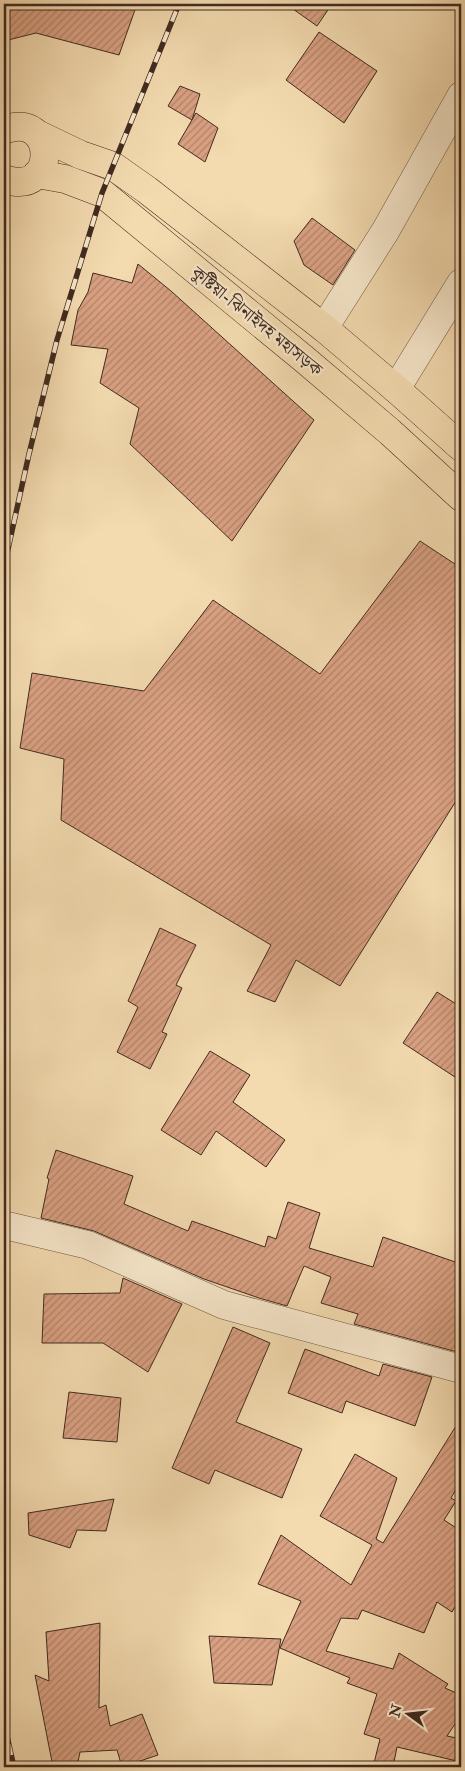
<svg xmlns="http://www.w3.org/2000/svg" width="465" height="1771" font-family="'IM FELL Double Pica','Noto Serif Bengali',serif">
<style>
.building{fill:url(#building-hatch);stroke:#412b20}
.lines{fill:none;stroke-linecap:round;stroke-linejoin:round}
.minor-casing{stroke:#6e5744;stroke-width:29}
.trunk-casing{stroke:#412b20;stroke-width:29}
.minor{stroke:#f7e7cb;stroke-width:28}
.trunk{stroke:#f3daaf;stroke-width:28}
.rail-casing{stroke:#412b20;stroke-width:5.5}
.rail{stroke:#f7e7cb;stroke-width:4;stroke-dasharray:11;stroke-linecap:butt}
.labels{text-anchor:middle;stroke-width:4.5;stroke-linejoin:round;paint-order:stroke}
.street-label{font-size:18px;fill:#412b20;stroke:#f7e7cb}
</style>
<defs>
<pattern id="building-hatch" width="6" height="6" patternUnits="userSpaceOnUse" patternTransform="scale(1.25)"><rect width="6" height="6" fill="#d9a082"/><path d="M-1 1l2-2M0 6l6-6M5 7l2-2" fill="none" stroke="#b2836a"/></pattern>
</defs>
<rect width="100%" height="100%" fill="#f3daaf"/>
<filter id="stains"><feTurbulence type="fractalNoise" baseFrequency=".004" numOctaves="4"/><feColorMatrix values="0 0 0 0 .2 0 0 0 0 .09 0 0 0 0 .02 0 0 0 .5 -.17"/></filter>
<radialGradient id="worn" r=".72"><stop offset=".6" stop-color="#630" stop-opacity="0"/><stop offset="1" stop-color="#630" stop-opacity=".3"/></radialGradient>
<g class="building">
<path d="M4 4H137L119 55 36 33 8 40 4 20Z"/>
<path d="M286 4H332L317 26Z"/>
<path d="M319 32 377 71 344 123 286 80Z"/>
<path d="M180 86 200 94 192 120 168 106Z"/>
<path d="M196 113 218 128 205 162 178 144Z"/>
<path d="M312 218 355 250 333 285 304 265 294 241Z"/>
<path d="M138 264 171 291 314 420 232 541 130 444 139 408 100 383 108 349 71 345 78 310 88 292 93 273 132 283Z"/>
<path d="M420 541 461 568V793L340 986 296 960 275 1002 247 991 271 945 61 820 64 759 20 748 32 673 144 691 213 600 320 674Z"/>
<path d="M160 928 196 945 176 985 182 988 162 1032 167 1034 150 1069 117 1052 138 1007 128 1001Z"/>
<path d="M437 992 461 1007V1081L403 1043Z"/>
<path d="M210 1051 250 1075 233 1102 285 1140 266 1167 216 1131 201 1155 161 1130Z"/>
<path d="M56 1150 133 1176 124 1204 188 1231 192 1221 265 1247 268 1236 276 1239 288 1202 320 1213 309 1248 373 1267 383 1237 461 1264V1353L354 1324 358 1314 321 1303 331 1277 304 1266 287 1306 259 1298 204 1279 94 1231 41 1218 49 1179 47 1178Z"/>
<path d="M123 1278 182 1304 148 1372 103 1343H42L44 1294 120 1293Z"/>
<path d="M233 1327 270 1343 236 1422 302 1449 282 1498 215 1470 209 1484 172 1468Z"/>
<path d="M305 1349 379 1376 383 1364 432 1377 415 1426 346 1401 342 1413 288 1393Z"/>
<path d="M69 1392 121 1398 117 1442 63 1438Z"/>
<path d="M461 1418V1480L451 1498 456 1501 444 1520 461 1531V1597L452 1612 437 1602 424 1633 362 1610 358 1619 341 1618 326 1651 393 1669 399 1653 448 1684 445 1688 461 1695V1715L447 1736 461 1739V1762L397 1747 393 1767H373L380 1739 364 1734 377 1694 347 1683 350 1678 280 1648 301 1601 258 1584 281 1535 351 1585 372 1545 320 1516 355 1454 397 1478 376 1539 383 1543Z"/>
<path d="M114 1499 106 1531 77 1530 70 1548 29 1535 28 1513Z"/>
<path d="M100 1623 99 1708 106 1705 110 1726 142 1714 158 1755 122 1767 117 1750 80 1752 77 1767H53L35 1675 49 1681 46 1632Z"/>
<path d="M209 1636 281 1639 272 1685 214 1683Z"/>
</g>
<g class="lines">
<g class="minor-casing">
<g id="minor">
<path d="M324 328 386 230 461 96"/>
<path d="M396 389 461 283"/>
<path d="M4 1225 88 1245 224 1305 461 1369"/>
</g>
</g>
<g class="trunk-casing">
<g id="trunk">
<path d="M4 130C57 109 59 199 4 179"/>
<path d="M37 134 81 155 113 166 147 190 324 328 396 389 461 447"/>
<path d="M37 174 65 179 102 193 304 359 390 432 461 497"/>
</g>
</g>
<use href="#minor" class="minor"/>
<use href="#trunk" class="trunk"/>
<g class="rail-casing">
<g id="rail">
<path d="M4 567 29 454 57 340 102 193 179 4"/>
<path d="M4 1723 14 1767"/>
</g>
</g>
<use href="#rail" class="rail"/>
</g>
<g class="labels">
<g class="street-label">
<text transform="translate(257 321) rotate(39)" y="6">কুষ্টিয়া-ঝিনাইদহ মহাসড়ক</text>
</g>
</g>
<rect width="465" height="1771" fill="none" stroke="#f3daaf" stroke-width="20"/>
<rect x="5" y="5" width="455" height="1761" fill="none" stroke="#412b20" stroke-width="2.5"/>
<rect x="10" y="10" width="445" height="1751" fill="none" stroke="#412b20"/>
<g transform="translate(408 1714) rotate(285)" stroke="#f7e7cb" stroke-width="4" paint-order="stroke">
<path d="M0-4L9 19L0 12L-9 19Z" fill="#412b20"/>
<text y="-8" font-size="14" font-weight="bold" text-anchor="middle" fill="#412b20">N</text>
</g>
<rect width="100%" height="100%" filter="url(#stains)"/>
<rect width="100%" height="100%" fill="url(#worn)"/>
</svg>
